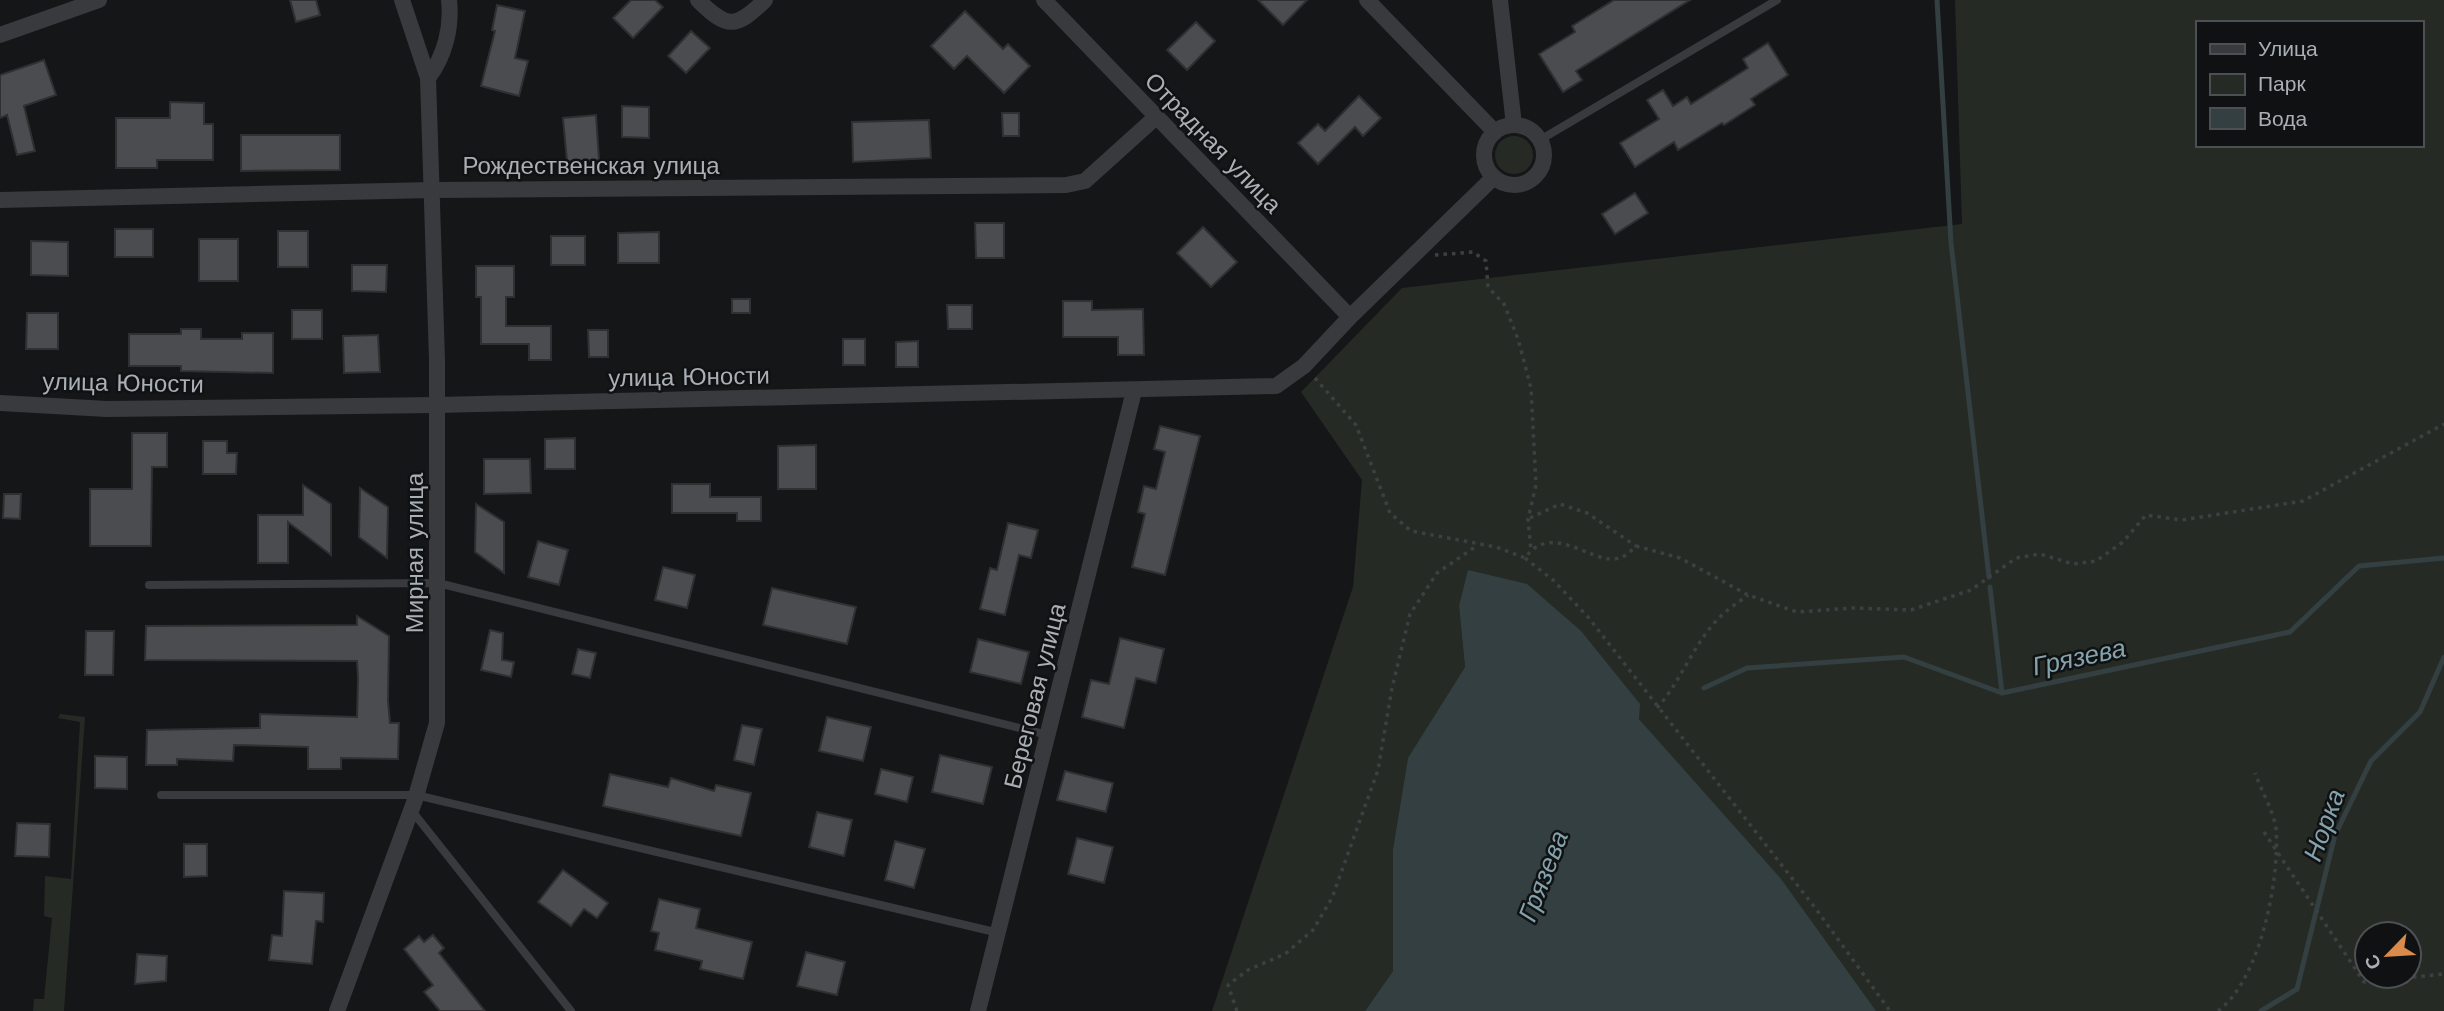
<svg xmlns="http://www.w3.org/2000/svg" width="2444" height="1011" font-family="'Work Sans',sans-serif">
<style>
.green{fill:#252b24;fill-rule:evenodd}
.water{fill:#343f42}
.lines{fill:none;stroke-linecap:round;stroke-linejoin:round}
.stream{stroke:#343f42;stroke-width:5}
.building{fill:#4a4c4f;stroke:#303032;stroke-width:2}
.path{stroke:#3d4042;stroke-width:3.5;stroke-dasharray:3.5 5;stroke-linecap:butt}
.service{stroke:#393a3d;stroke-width:8}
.minor{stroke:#393a3d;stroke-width:16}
.labels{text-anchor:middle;stroke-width:5;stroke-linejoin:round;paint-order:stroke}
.street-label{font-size:24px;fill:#a9afb5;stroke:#101112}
.water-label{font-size:26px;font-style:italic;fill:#84a2ac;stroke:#101112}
</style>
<rect width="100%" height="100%" fill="#151617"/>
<g class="green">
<path d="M1955 0H2444V1011H1875L1769 868 1639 719 1459 606 1465 667 1408 759 1393 849V971L1365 1011H1212L1353 587 1362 480 1301 392 1402 288 1962 224ZM2197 23H2421V145H2197ZM2367 934H2409V976H2367Z"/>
<circle cx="1514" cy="155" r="19"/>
<path d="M60 714 85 717 64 1011H33L34 999H44L52 918 44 916 45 876 71 879 80 722 58 718Z"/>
</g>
<path class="water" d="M1468 570 1527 584 1581 631 1640 704 1639 719 1781 879 1876 1011H1365L1393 971V849L1408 758 1465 667 1459 606Z"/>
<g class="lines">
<g class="stream">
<path d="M1937 0 1951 243 1989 577"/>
<path d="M1990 587 2002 693"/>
<path d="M1704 688 1747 668 1904 657 2002 693 2290 632 2359 566 2444 558"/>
<path d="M2261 1011 2297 989 2335 835 2371 761 2420 712 2444 657"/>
</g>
</g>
<g class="building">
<path d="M290 0H316L320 15 296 22Z"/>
<path d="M631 0H655L663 7 633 38 613 18Z"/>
<path d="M1258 0H1307L1283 25Z"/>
<path d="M1614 0H1690L1576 71 1582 80 1563 92 1539 54 1575 32 1572 26Z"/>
<path d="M497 5 525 11 515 58 528 61 519 96 481 86 495 31 492 30Z"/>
<path d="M965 11 1003 49 1008 44 1030 66 1004 93 967 56 954 69 931 46Z"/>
<path d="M1196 22 1215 41 1187 70 1167 50Z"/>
<path d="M691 31 710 48 686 73 668 56Z"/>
<path d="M1768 43 1788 75 1751 99 1755 105 1724 125 1722 123 1678 150 1674 142 1635 167 1620 143 1659 119 1647 100 1663 90 1673 106 1687 97 1691 104 1748 68 1743 59Z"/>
<path d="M44 60 56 95 24 106 35 151 17 155 7 115 0 118V75Z"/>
<path d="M1359 96 1381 118 1363 136 1355 127 1318 164 1298 143 1318 124 1325 131Z"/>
<path d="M170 102 204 103V124H213V160H157V168H116V118H170Z"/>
<path d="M622 106 649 107V138L622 137Z"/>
<path d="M1002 113H1019V136H1003Z"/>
<path d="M596 115 599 160 567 162 563 118Z"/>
<path d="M929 120 931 158 853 162 852 122Z"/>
<path d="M241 135H340V170L241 171Z"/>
<path d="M1635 193 1648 213 1615 234 1602 214Z"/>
<path d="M975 223H1004V258H976Z"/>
<path d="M1203 227 1237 262 1211 287 1177 253Z"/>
<rect x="115" y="229" width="38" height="28"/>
<rect x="278" y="231" width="30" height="36"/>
<path d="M659 232V263H618V233Z"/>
<rect x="551" y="236" width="34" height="29"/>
<rect x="199" y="239" width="39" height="42"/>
<path d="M31 241 68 242V276L31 275Z"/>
<path d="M352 265H387L386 292 352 291Z"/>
<path d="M476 266H514V297H506V326H551V360H529V344H481V297H476Z"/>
<rect x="732" y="299" width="18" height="14"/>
<path d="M1063 301H1092V310L1143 309 1144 355H1118V337H1063Z"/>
<path d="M947 305H972V329H948Z"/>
<rect x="292" y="310" width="30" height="29"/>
<path d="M27 313H58V349H26Z"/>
<path d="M181 329H201V339H242V333H273V373L181 371V366H129V334H181Z"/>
<path d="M588 330H608V357H589Z"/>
<path d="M378 335 380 372 344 373 343 336Z"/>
<rect x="843" y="339" width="22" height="26"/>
<path d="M918 341V367H896V342Z"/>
<path d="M1160 426 1200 436 1165 575 1132 567 1145 514 1138 512 1144 486 1156 489 1165 452 1154 449Z"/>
<path d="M132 433H167V467H152L151 546H90V489H132Z"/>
<path d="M575 438V469H545V439Z"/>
<path d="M203 441H227V453H237L236 474H203Z"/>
<path d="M816 445V489H778V446Z"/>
<path d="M484 459H530L531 493 484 494Z"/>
<path d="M672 484H710V497H761V521H737V513H672Z"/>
<path d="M303 485 331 504V555L288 522V563H258V515H303Z"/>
<path d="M360 488 388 507 387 558 359 537Z"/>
<path d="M4 494H21L20 519 3 518Z"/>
<path d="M476 504 504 522V573L475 552Z"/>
<path d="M1008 523 1038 530 1031 558 1019 555 1005 615 980 609 990 568 997 570Z"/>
<path d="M538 541 568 550 559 585 528 577Z"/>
<path d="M663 567 695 575 687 608 655 600Z"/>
<path d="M772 588 856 607 847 644 763 625Z"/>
<path d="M357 616 389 636 388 701 390 723H399L398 759 341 758V769H308V747L234 745 233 761 177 759V765H146L147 730 260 728V714L357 717 358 678 357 661 145 660 146 626 357 625Z"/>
<path d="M490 630 503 633 502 660 514 662 511 677 481 670Z"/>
<path d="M86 631H114L113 675H85Z"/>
<path d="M1120 638 1164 649 1156 683 1136 678 1124 728 1082 717 1091 680 1109 684Z"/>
<path d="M978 639 1029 652 1021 684 970 672Z"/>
<path d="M578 649 596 653 590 678 572 674Z"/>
<path d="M827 717 871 727 863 761 819 751Z"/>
<path d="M742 725 762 729 754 765 734 760Z"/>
<path d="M940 755 992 767 983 804 932 792Z"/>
<path d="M95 756 127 757V789L95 788Z"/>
<path d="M881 769 913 777 907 802 875 794Z"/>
<path d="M1065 771 1113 783 1106 812 1057 800Z"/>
<path d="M610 774 668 787 671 778 714 791 716 785 751 793 741 836 603 806Z"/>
<path d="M817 812 852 820 844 856 809 847Z"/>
<path d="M17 823 50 824 49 857 15 856Z"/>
<path d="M1077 838 1113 847 1104 883 1068 874Z"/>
<path d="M895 841 925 849 914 888 885 880Z"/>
<path d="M184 844H207V876L184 877Z"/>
<path d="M563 870 608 903 597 918 584 909 571 926 538 902Z"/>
<path d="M284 891 324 893 323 922 316 921 312 964 269 960 272 935 282 936Z"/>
<path d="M659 899 700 909 696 928 752 942 743 979 700 969 702 961 655 950 659 933 651 931Z"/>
<path d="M433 935 444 948 439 953 485 1011H440L424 992 433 985 404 949 419 936 424 942Z"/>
<path d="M806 952 845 962 837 995 797 986Z"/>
<path d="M137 954 167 956 166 981 135 984Z"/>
</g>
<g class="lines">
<g class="path">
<path d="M1435 255 1473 252 1486 261 1488 287 1504 304 1518 339 1531 388 1536 485 1528 519 1531 550"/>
<path d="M1315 378 1356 425 1390 513 1411 531 1496 547 1525 558C1550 522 1590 561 1613 559 1623 559 1629 553 1636 546L1680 558 1748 595 1797 612 1853 608 1911 610 1971 590 2016 558 2040 554 2073 564 2096 561 2123 542 2146 515 2182 520 2303 501 2444 424"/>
<path d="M1530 518 1560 504 1587 513 1636 546"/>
<path d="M1525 558 1553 580 1588 617 1816 909 1890 1011"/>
<path d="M1657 708C1682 680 1694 642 1721 616 1729 608 1739 602 1748 595"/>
<path d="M2264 832 2364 982 2444 974"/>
<path d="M1237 1011 1228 985 1248 970 1285 954 1313 930 1332 898 1378 770 1392 688 1410 614 1437 573 1478 545"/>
<path d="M2218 1011C2260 980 2280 880 2276 829 2274 812 2261 790 2255 773"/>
</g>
<g class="service">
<path d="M1540 140 1777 0"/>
<path d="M149 585 438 583 1048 735"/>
<path d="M161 795H416L999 933"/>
<path d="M412 811 571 1011"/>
</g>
<g class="minor">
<path d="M698 0C727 29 736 29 765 0"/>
<path d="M1044 0 1350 317"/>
<path d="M1367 0 1495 132"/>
<path d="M1500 0 1514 125"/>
<path d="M0 35 99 0"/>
<path d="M428 78C445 56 452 27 449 0"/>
<circle cx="1514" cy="155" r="30"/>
<path d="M0 200 432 190 1066 185 1085 181 1156 117"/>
<path d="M0 403 107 409 437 405 1276 386 1304 366 1350 317 1494 177"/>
<path d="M337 1011 415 800 437 723V360L428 78 402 0"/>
<path d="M978 1011 1134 391"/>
</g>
</g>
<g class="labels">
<g class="street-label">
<text transform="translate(1213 143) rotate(46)" y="8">Отрадная улица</text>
<text x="591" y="174">Рождественская улица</text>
<text transform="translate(689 377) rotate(-1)" y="8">улица Юности</text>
<text transform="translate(123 383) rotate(1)" y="8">улица Юности</text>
<text transform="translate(415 553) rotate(-90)" y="8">Мирная улица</text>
<text transform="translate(1035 696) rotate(-76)" y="8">Береговая улица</text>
</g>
<g class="water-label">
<text transform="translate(2079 657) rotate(-12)" y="9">Грязева</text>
<text transform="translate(2324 825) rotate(-70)" y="9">Норка</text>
<text transform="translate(1543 876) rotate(-69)" y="9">Грязева</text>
</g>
</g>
<rect x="2196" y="21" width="228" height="126" fill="#101112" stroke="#4d5053" stroke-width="2"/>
<rect x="2210" y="44" width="35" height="10" fill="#393a3d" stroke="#4d5053" stroke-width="2"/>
<text x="2258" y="56" font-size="21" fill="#a9afb5">Улица</text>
<rect x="2210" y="74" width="35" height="21" fill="#252b24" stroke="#4d5053" stroke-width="2"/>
<text x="2258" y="91" font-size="21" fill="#a9afb5">Парк</text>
<rect x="2210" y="108" width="35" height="21" fill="#343f42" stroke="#4d5053" stroke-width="2"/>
<text x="2258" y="126" font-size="21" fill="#a9afb5">Вода</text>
<g transform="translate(2388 955) rotate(245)"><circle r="33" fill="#101112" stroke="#4d5053" stroke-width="2"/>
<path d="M0-5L12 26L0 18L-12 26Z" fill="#da8a4a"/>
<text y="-10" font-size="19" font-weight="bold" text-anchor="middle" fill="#a9afb5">С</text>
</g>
</svg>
